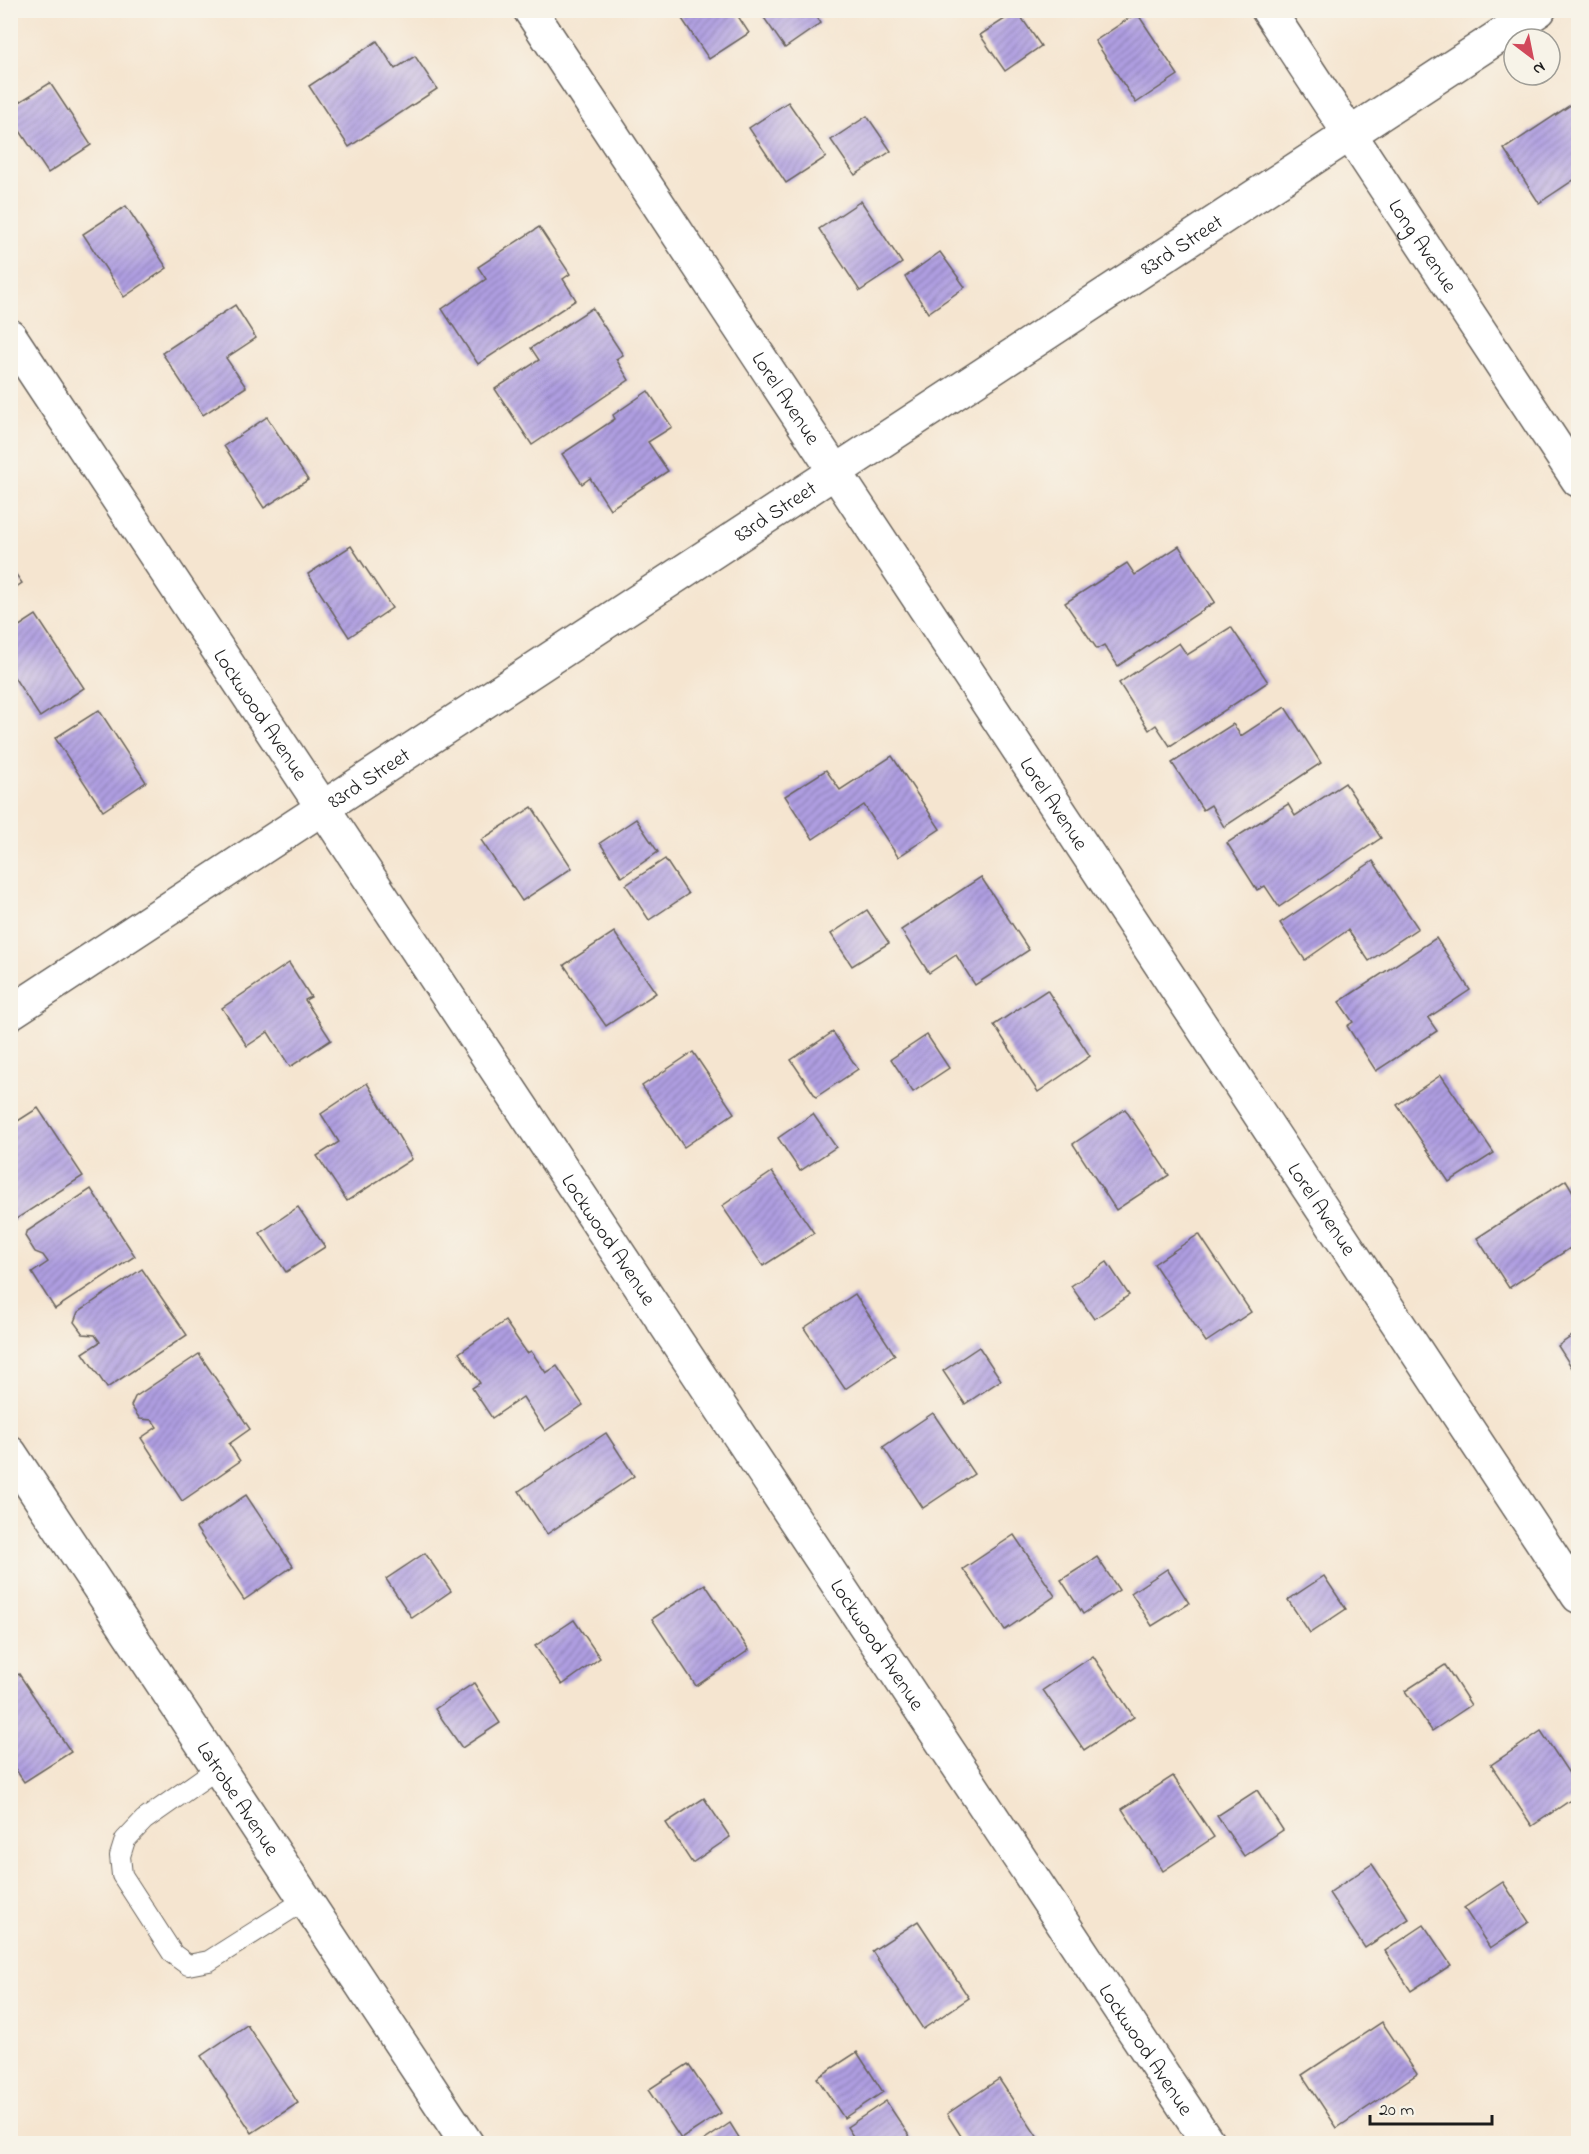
<svg xmlns="http://www.w3.org/2000/svg" width="1589" height="2154" font-family="'Indie Flower',sans-serif">
<style>
.building{fill:url(#building-hatch)}
.lines{fill:none;stroke-linecap:round;stroke-linejoin:round}
.service-casing{stroke:#68625b;stroke-width:22}
.minor-casing{stroke:#68625b;stroke-width:36}
.tertiary-casing{stroke:#68625b;stroke-width:36}
.service{stroke:#fff;stroke-width:20}
.minor{stroke:#fff;stroke-width:33}
.tertiary{stroke:#fff;stroke-width:33}
.labels{text-anchor:middle;stroke-width:5;stroke-linejoin:round;paint-order:stroke}
.street-label{font-size:21px;fill:#1c1c1c;stroke:#f7f3e8}
</style>
<defs>
<pattern id="building-hatch" width="6" height="6" patternUnits="userSpaceOnUse" patternTransform="scale(1.5)"><rect width="6" height="6" fill="#af9ee1"/><path d="M-1 1l2-2M0 6l6-6M5 7l2-2" fill="none" stroke="#8e80b6"/></pattern>
</defs>
<rect width="100%" height="100%" fill="#f7f3e8"/>
<filter id="ink" filterUnits="userSpaceOnUse"><feTurbulence type="fractalNoise" baseFrequency=".0167" numOctaves="2"/><feDisplacementMap in="SourceGraphic" scale="12" xChannelSelector="R" yChannelSelector="G"/><feConvolveMatrix kernelMatrix="1 2 1 2 8 2 1 2 1" color-interpolation-filters="sRGB"/></filter>
<filter id="wash" filterUnits="userSpaceOnUse"><feTurbulence type="fractalNoise" baseFrequency=".008" numOctaves="4" result="noise"/><feDisplacementMap in="SourceGraphic" scale="24" xChannelSelector="R" yChannelSelector="G"/><feGaussianBlur stdDeviation="1.35" result="paint"/><feColorMatrix in="noise" values="0 0 0 0 0 0 0 0 0 0 0 0 0 0 0 0 0 1.4 0 .05"/><feComposite in="paint" operator="in"/></filter>
<g filter="url(#wash)">
<rect width="100%" height="100%" fill="#f5e5d0"/>
<g id="blocks">
<g class="building">
<path d="M676 10H734L749 33 709 59Z"/>
<path d="M763 10H812L821 23 785 48 760 12Z"/>
<path d="M1017 11 1041 46 1005 71 980 35Z"/>
<path d="M1137 13 1178 75 1136 103 1095 41Z"/>
<path d="M377 41 395 69 415 56 437 89 349 147 309 86Z"/>
<path d="M50 83 91 145 48 173 10 116V108Z"/>
<path d="M1578 100V177L1539 203 1504 149Z"/>
<path d="M788 102 826 157 786 183 749 128Z"/>
<path d="M867 116 891 151 855 175 831 140Z"/>
<path d="M861 201 902 263 860 291 819 229Z"/>
<path d="M126 206 167 268 124 297 83 234Z"/>
<path d="M539 227 570 274 563 279 576 300 478 364 442 309 486 279 478 267Z"/>
<path d="M940 252 965 287 928 313 905 277Z"/>
<path d="M235 305 256 338 226 358 246 387 203 415 162 353Z"/>
<path d="M592 308 623 355 616 359 629 380 532 445 495 389 539 360 531 348Z"/>
<path d="M648 391 672 427 648 442 668 471 610 509 590 478 582 484 562 454 615 419 613 415Z"/>
<path d="M267 417 308 480 264 508 224 446Z"/>
<path d="M351 546 392 608 349 637 308 574Z"/>
<path d="M1179 546 1215 602 1118 666 1104 645 1097 649 1065 603 1127 563 1135 575Z"/>
<path d="M10 566 22 583 10 591Z"/>
<path d="M36 615 84 688 40 717 10 671V632Z"/>
<path d="M1231 627 1268 682 1170 746 1156 725 1149 730 1119 683 1179 643 1187 655Z"/>
<path d="M1285 707 1321 763 1224 827 1211 805 1203 810 1172 763 1233 724 1241 736Z"/>
<path d="M99 710 146 782 103 811 55 738Z"/>
<path d="M892 756 940 829 898 857 864 805 813 839 785 796 826 770 840 790Z"/>
<path d="M1345 783 1381 838 1279 907 1265 886 1257 890 1227 843 1288 804 1295 816Z"/>
<path d="M532 807 572 868 522 901 481 840Z"/>
<path d="M636 819 658 852 622 877 600 843Z"/>
<path d="M665 859 688 894 649 920 626 885Z"/>
<path d="M1373 861 1418 928 1369 961 1348 930 1305 960 1280 923Z"/>
<path d="M981 877 1029 950 975 985 956 955 929 973 901 930Z"/>
<path d="M867 910 889 943 852 966 831 934Z"/>
<path d="M614 932 656 993 606 1026 564 965Z"/>
<path d="M1436 938 1470 990 1428 1018 1437 1031 1376 1071 1347 1026 1353 1022 1339 1002Z"/>
<path d="M289 963 311 997 305 1000 331 1040 290 1067 268 1032 247 1046 222 1008Z"/>
<path d="M1047 990 1090 1056 1038 1092 994 1025Z"/>
<path d="M833 1032 858 1069 816 1097 791 1060Z"/>
<path d="M927 1035 949 1068 913 1092 891 1059Z"/>
<path d="M693 1052 734 1113 684 1147 642 1086Z"/>
<path d="M1441 1075 1494 1153 1449 1182 1397 1105Z"/>
<path d="M367 1083 412 1159 347 1201 317 1156 339 1142 321 1114Z"/>
<path d="M38 1108 83 1176 10 1223V1126Z"/>
<path d="M1125 1109 1169 1175 1116 1210 1073 1144Z"/>
<path d="M813 1114 836 1147 800 1171 778 1138Z"/>
<path d="M772 1172 814 1233 763 1266 722 1206Z"/>
<path d="M1566 1180 1578 1200V1243L1509 1288 1477 1238Z"/>
<path d="M91 1189 135 1256 55 1309 32 1273 48 1262 43 1255 35 1252 25 1236 26 1232Z"/>
<path d="M298 1207 325 1247 286 1272 260 1233Z"/>
<path d="M1199 1234 1251 1312 1206 1342 1154 1264Z"/>
<path d="M1107 1262 1129 1295 1094 1319 1071 1286Z"/>
<path d="M142 1269 187 1335 107 1388 83 1353 100 1342 95 1335 83 1334 74 1322 78 1312Z"/>
<path d="M855 1294 895 1355 845 1389 804 1328Z"/>
<path d="M505 1321 527 1353 531 1351 546 1373 557 1366 583 1405 545 1431 523 1397 492 1418 472 1388 480 1383 459 1353Z"/>
<path d="M1578 1332V1377L1558 1346Z"/>
<path d="M979 1347 1001 1380 965 1404 943 1371Z"/>
<path d="M199 1354 250 1429 229 1444 240 1461 182 1501 141 1438 157 1427 152 1420 140 1419 131 1406 135 1397Z"/>
<path d="M933 1413 974 1474 923 1508 883 1447Z"/>
<path d="M606 1433 634 1476 547 1534 519 1491Z"/>
<path d="M246 1495 293 1566 244 1600 196 1528Z"/>
<path d="M1014 1535 1055 1596 1005 1630 963 1569Z"/>
<path d="M425 1553 451 1591 412 1618 386 1579Z"/>
<path d="M1097 1557 1119 1590 1083 1614 1061 1580Z"/>
<path d="M1167 1569 1189 1603 1152 1626 1131 1593Z"/>
<path d="M1324 1576 1346 1609 1310 1633 1288 1600Z"/>
<path d="M705 1584 749 1650 696 1686 652 1619Z"/>
<path d="M574 1620 600 1658 562 1685 535 1646Z"/>
<path d="M1093 1656 1134 1717 1084 1750 1043 1690Z"/>
<path d="M1445 1665 1471 1705 1432 1731 1405 1691Z"/>
<path d="M19 1674 71 1752 24 1782 10 1761V1680Z"/>
<path d="M474 1683 500 1723 462 1748 435 1709Z"/>
<path d="M1541 1731 1578 1787V1795L1532 1826 1491 1765Z"/>
<path d="M1173 1776 1214 1837 1163 1871 1122 1809Z"/>
<path d="M1257 1790 1283 1830 1244 1856 1217 1816Z"/>
<path d="M704 1798 730 1837 692 1863 666 1823Z"/>
<path d="M1372 1864 1409 1919 1365 1948 1329 1893Z"/>
<path d="M1503 1882 1529 1922 1490 1948 1464 1908Z"/>
<path d="M918 1921 969 1998 923 2029 872 1951Z"/>
<path d="M1424 1925 1451 1965 1411 1991 1385 1951Z"/>
<path d="M1382 2022 1417 2074 1337 2128 1302 2075Z"/>
<path d="M247 2025 298 2103 252 2133 201 2056Z"/>
<path d="M857 2052 883 2092 844 2118 817 2078Z"/>
<path d="M688 2064 721 2113 681 2139 648 2090Z"/>
<path d="M999 2079 1042 2144H966L947 2114Z"/>
<path d="M886 2101 912 2140 907 2144H858L847 2127Z"/>
<path d="M730 2123 743 2144H699Z"/>
</g>
</g>
</g>
<g filter="url(#ink)">
<use href="#blocks" fill-opacity="0" stroke="#68625b" stroke-width="1.5"/>
<g class="lines">
<g class="service-casing">
<path id="service" d="M218 1768 144 1820 125 1840 120 1856 122 1875 173 1954 188 1965 209 1961 305 1900"/>
</g>
<g class="minor-casing">
<g id="minor">
<path id="s1" d="M530 10 1578 1596"/>
<path id="s2" d="M1268 10 1578 480"/>
<path id="s3" d="M10 336 1209 2144"/>
<path id="s4" d="M10 1453 467 2144"/>
</g>
</g>
<g class="tertiary-casing">
<g id="tertiary">
<path id="s5" d="M10 1013 1539 10"/>
</g>
</g>
<use href="#service" class="service"/>
<use href="#minor" class="minor"/>
<use href="#tertiary" class="tertiary"/>
</g>
</g>
<g class="labels">
<g class="street-label">
<text dy="7" stroke="none"><textPath href="#s5" startOffset="1401">83rd Street</textPath></text>
<text dy="7" stroke="none"><textPath href="#s2" startOffset="282">Long Avenue</textPath></text>
<text dy="7" stroke="none"><textPath href="#s1" startOffset="465">Lorel Avenue</textPath></text>
<text dy="7" stroke="none"><textPath href="#s5" startOffset="915">83rd Street</textPath></text>
<text dy="7" stroke="none"><textPath href="#s3" startOffset="454">Lockwood Avenue</textPath></text>
<text dy="7" stroke="none"><textPath href="#s5" startOffset="429">83rd Street</textPath></text>
<text dy="7" stroke="none"><textPath href="#s1" startOffset="951">Lorel Avenue</textPath></text>
<text dy="7" stroke="none"><textPath href="#s1" startOffset="1437">Lorel Avenue</textPath></text>
<text dy="7" stroke="none"><textPath href="#s3" startOffset="1084">Lockwood Avenue</textPath></text>
<text dy="7" stroke="none"><textPath href="#s3" startOffset="1570">Lockwood Avenue</textPath></text>
<text dy="7" stroke="none"><textPath href="#s4" startOffset="414">Latrobe Avenue</textPath></text>
<text dy="7" stroke="none"><textPath href="#s3" startOffset="2056">Lockwood Avenue</textPath></text>
</g>
</g>
<rect width="1589" height="2154" fill="none" stroke="#f7f3e8" stroke-width="36"/>
<g transform="translate(1532 57) rotate(148)"><circle r="28" fill="#f7f3e8" stroke="#9f9d96" stroke-width="1.5"/>
<path d="M0-4.5L10 22L0 15L-10 22Z" fill="#d1495b"/>
<text y="-9" font-size="16" font-weight="bold" text-anchor="middle" fill="#1c1c1c">N</text>
</g>
<path d="M1370 2115v9h122v-9" fill="none" stroke="#1c1c1c" stroke-width="3"/>
<text x="1379" y="2115" font-size="18" fill="#1c1c1c" stroke="#f7f3e8" stroke-width="4.5" paint-order="stroke">20 m</text>
</svg>
